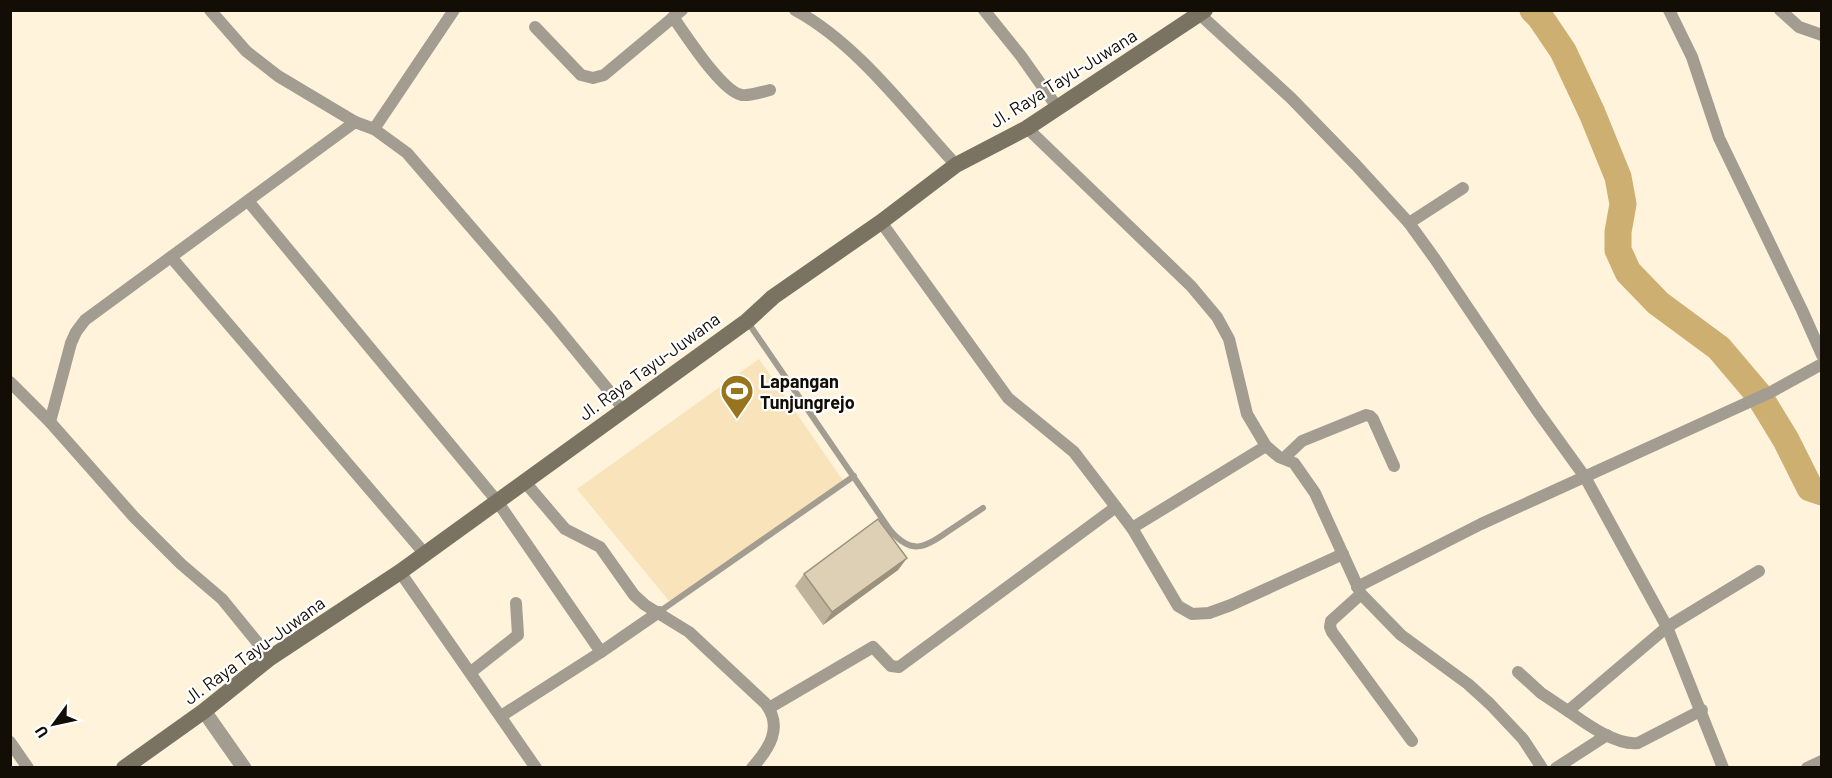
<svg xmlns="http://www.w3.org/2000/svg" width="1832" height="778" viewBox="0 0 1832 778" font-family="Barlow,sans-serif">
<rect width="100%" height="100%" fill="#fff3dc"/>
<path fill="#f8e3bb" d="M 759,359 L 844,482 L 754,546 L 669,601 L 577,489 Z"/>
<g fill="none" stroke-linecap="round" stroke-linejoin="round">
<path stroke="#cdaf71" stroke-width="27" d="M 1533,10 L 1540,17 L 1563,51 L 1592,113 L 1618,177 L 1623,204 L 1618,232 L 1618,250 L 1628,272 L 1658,303 L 1719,348 L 1758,394 L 1786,440 L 1810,488 L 1822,492"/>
<g stroke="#a39d91" stroke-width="6">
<path d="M 747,321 L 890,530 C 911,555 925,548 947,532 C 959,524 971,516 983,508"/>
<path d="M 659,612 L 854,476"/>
</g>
<g stroke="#a39d91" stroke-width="12">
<path d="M 210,10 L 246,51 L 278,76 L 355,122 L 374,129 L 407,153 L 551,320 L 623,408"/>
<path d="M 795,10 C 858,44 908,113 956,165"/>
<path d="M 984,10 L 1021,56 L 1057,107"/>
<path d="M 1195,10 L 1291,98 L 1356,165 L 1409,223 L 1435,259 L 1536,409 L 1585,477 L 1667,627 L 1723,768"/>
<path d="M 1669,10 L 1692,57 L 1719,138 L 1802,310 L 1822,355"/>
<path d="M 1780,10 L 1799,27 L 1822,35"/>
<path d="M 673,17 C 686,35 722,92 742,95 C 751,96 761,92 770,90"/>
<path d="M 535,27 L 581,75 L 593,78 L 604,75 L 682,10"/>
<path d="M 1027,128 L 1191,286 L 1217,317 L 1229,339 L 1247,414 L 1266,446 L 1279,457 L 1294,463 L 1315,493 L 1361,594 L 1401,635 L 1468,684 L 1490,704 L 1523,739 L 1542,768"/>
<path d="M 374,129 L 454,10"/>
<path d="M 248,201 L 497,501 L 601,652"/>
<path d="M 881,222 L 1008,398 L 1074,452 L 1132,528 L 1266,446"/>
<path d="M 1409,223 L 1463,188"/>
<path d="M 171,257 L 425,554"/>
<path d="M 10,382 L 50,422 L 134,517 L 181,564 L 222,599 L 270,658"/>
<path d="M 50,422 L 71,343 L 76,332 L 85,320 L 355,122"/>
<path d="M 1284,458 L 1302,441 L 1366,415 L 1370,416 L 1373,419 L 1394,466"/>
<path d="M 524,481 L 565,529 L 600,547 L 634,595 L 645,605 L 689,632 L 765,703 C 784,727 769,749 752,768"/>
<path d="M 1132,528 L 1178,606 L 1192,614 L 1209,613 L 1231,605 L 1343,554"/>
<path d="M 400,572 L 536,768"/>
<path d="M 1357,587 L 1481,524 L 1771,392 L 1822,364"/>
<path d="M 1361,594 L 1331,621 L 1330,627 L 1332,632 L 1412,741"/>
<path d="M 471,672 L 518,635 L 516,603"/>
<path d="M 1518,672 L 1541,693 L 1568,711 L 1667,627 L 1759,571"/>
<path d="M 769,708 L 873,647 L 891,666 L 899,667 L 1116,507"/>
<path d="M 1568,711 C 1585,723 1616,746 1638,743 L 1702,710"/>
<path d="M 501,716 L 601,652 L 659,612"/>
<path d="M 10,742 L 28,768"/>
<path d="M 1556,768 L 1607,735"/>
<path d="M 1807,768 L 1822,761"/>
</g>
<path stroke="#a39d91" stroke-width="15" d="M 204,711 L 244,768"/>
<path stroke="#7b7362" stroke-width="16" d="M 124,768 L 204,711 L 270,658 L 400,572 L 747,321 L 773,297 L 881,222 L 956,165 L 1027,128 L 1205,10"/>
</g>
<path fill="#bfb39b" d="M 907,558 L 898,570 L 823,625 L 795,586 L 804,574 Z"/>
<path fill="#9b927e" d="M 907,558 L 898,570 L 823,625 L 832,612 Z"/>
<path fill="#ded0b4" stroke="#9b927e" stroke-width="1.5" d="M 878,519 L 907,558 L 832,612 L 804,574 Z"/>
<defs>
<g id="stadium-pin" transform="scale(1.725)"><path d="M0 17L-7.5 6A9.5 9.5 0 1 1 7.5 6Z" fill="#98741e" stroke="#fff"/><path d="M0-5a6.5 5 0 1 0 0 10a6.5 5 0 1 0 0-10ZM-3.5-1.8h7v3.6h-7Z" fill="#fff"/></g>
</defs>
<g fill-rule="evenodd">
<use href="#stadium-pin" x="737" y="391"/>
</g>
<g text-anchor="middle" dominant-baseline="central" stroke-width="4.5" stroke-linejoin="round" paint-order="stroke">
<g font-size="18" fill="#130e05" stroke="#fff">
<text transform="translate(1063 78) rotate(-32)">Jl. Raya Tayu-Juwana</text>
<text transform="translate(649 366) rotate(-36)">Jl. Raya Tayu-Juwana</text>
<text transform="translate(254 650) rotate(-36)">Jl. Raya Tayu-Juwana</text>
</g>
<g font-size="18" font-weight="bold" fill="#130e05" stroke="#fff" text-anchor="start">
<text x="760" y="381">Lapangan<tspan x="760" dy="21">Tunjungrejo</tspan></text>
</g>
</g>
<rect width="1832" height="778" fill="none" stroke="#130e05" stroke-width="24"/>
<g transform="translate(54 724) rotate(237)" stroke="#ffffff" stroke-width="4.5" paint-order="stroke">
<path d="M0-4.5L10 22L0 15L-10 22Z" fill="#130e05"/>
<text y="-9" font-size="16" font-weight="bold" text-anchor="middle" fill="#130e05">U</text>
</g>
</svg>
